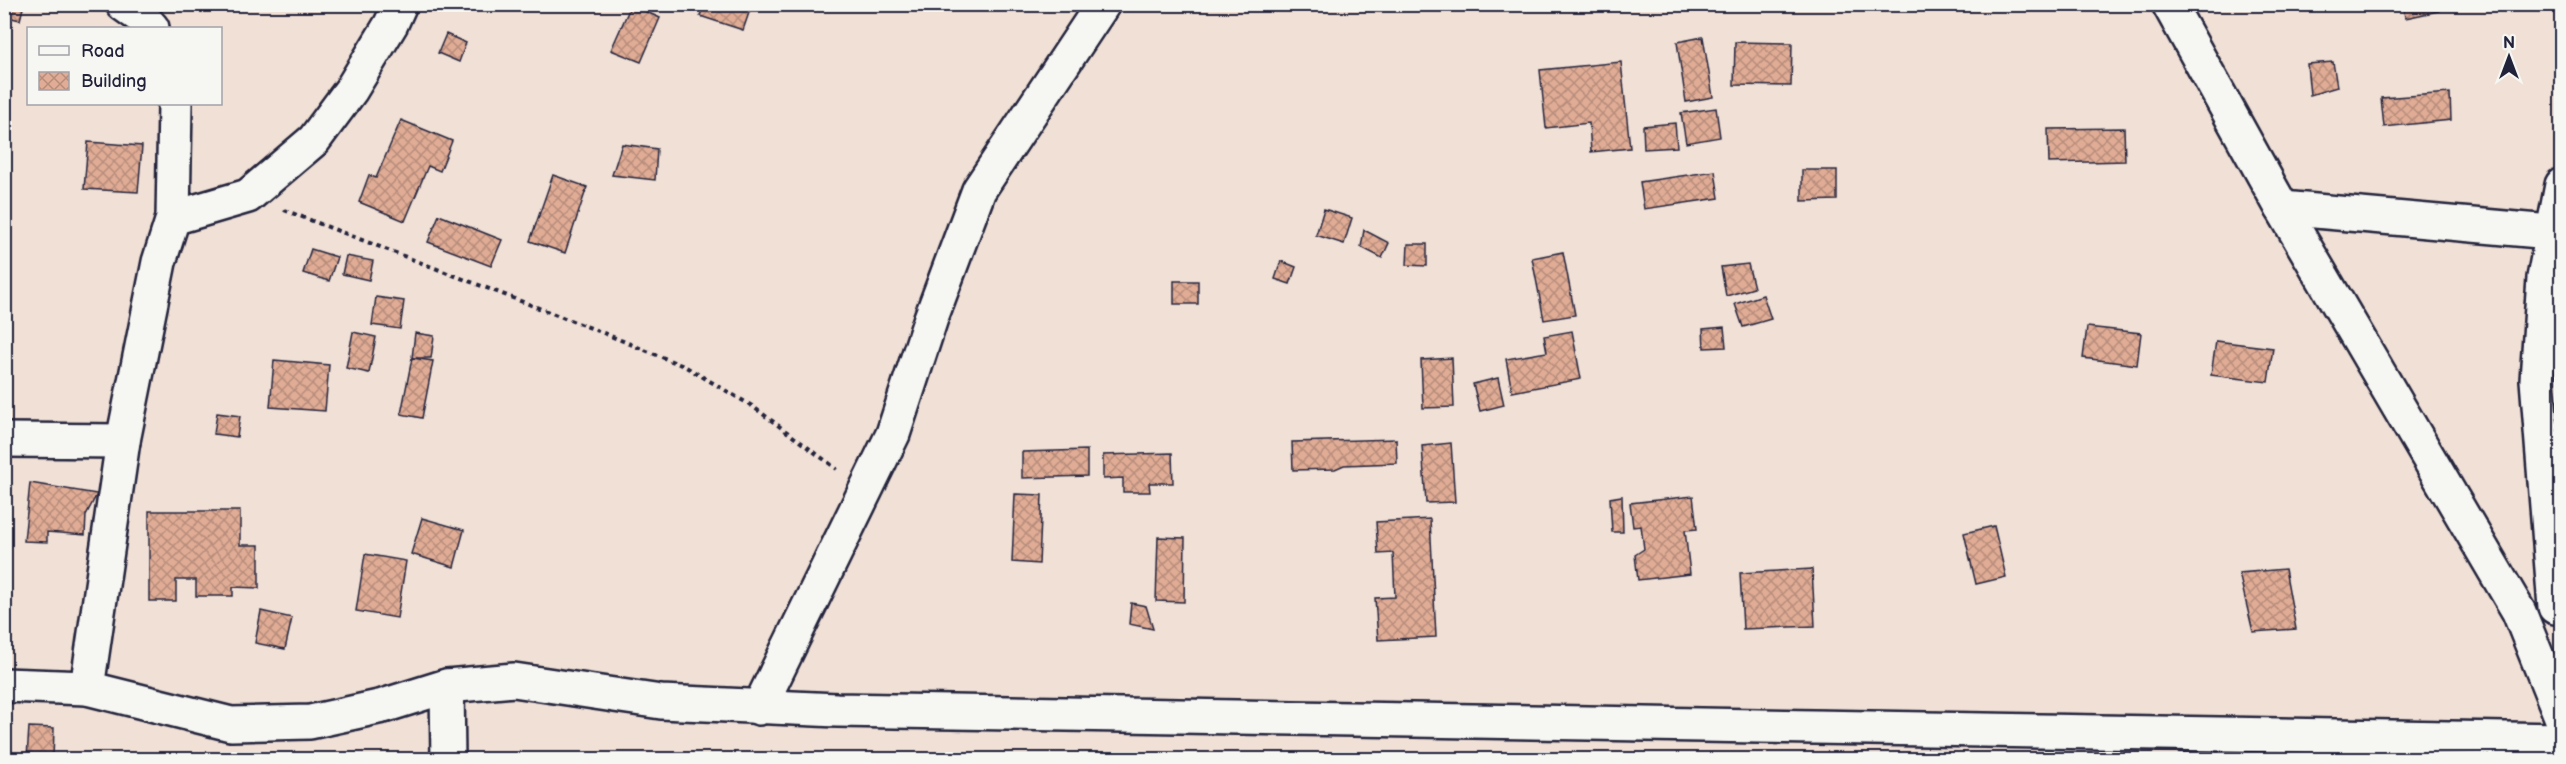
<svg xmlns="http://www.w3.org/2000/svg" width="2566" height="764" viewBox="0 0 2566 764" font-family="'Balsamiq Sans',sans-serif">
<defs>
<pattern id="building-cross-hatch" width="8" height="8" patternUnits="userSpaceOnUse" patternTransform="scale(1.5)"><rect width="8" height="8" fill="#e1ac95"/><path d="M0 0l8 8M0 8l8-8" fill="none" stroke="#b68c7b"/></pattern>
</defs>
<rect width="100%" height="100%" fill="#f0e0d6"/>
<filter id="ink" filterUnits="userSpaceOnUse"><feTurbulence type="fractalNoise" baseFrequency=".0167" numOctaves="2"/><feDisplacementMap in="SourceGraphic" scale="12" xChannelSelector="R" yChannelSelector="G"/><feConvolveMatrix kernelMatrix="1 2 1 2 8 2 1 2 1" color-interpolation-filters="sRGB"/></filter>
<g filter="url(#ink)">
<g fill="url(#building-cross-hatch)" stroke="#22223b" stroke-width="1.5">
<path d="M 4,4 L 24,4 L 20,20 L 4,16 Z"/>
<path d="M 704,4 L 752,4 L 743,30 L 700,16 Z"/>
<path d="M 2403,4 L 2439,4 L 2439,11 L 2405,18 Z"/>
<path d="M 631,5 L 660,18 L 641,62 L 611,50 Z"/>
<path d="M 446,34 L 466,43 L 459,62 L 438,53 Z"/>
<path d="M 1703,37 L 1713,97 L 1686,102 L 1677,42 Z"/>
<path d="M 1735,42 L 1792,43 L 1791,86 L 1734,85 Z"/>
<path d="M 1621,62 L 1630,148 L 1591,152 L 1589,123 L 1546,128 L 1540,70 Z"/>
<path d="M 2333,62 L 2337,87 L 2310,95 L 2307,64 Z"/>
<path d="M 2450,93 L 2451,120 L 2384,127 L 2381,98 Z"/>
<path d="M 1716,108 L 1720,137 L 1686,143 L 1681,113 Z"/>
<path d="M 401,120 L 452,141 L 440,171 L 428,166 L 405,221 L 359,202 L 369,175 L 376,178 Z"/>
<path d="M 1675,123 L 1677,147 L 1644,149 L 1643,126 Z"/>
<path d="M 2124,128 L 2125,161 L 2049,163 L 2048,129 Z"/>
<path d="M 88,142 L 142,146 L 138,192 L 84,189 Z"/>
<path d="M 622,144 L 657,149 L 655,180 L 612,175 Z"/>
<path d="M 1802,170 L 1837,170 L 1837,200 L 1802,201 Z"/>
<path d="M 1715,171 L 1719,198 L 1644,209 L 1640,182 Z"/>
<path d="M 553,175 L 587,187 L 565,253 L 530,241 Z"/>
<path d="M 1324,209 L 1352,218 L 1344,244 L 1316,235 Z"/>
<path d="M 439,215 L 502,240 L 491,266 L 428,242 Z"/>
<path d="M 1364,230 L 1389,243 L 1382,258 L 1361,247 Z"/>
<path d="M 1408,244 L 1427,244 L 1427,266 L 1407,265 Z"/>
<path d="M 311,249 L 337,257 L 329,281 L 303,273 Z"/>
<path d="M 1563,252 L 1575,315 L 1544,320 L 1532,258 Z"/>
<path d="M 346,256 L 373,261 L 369,280 L 342,274 Z"/>
<path d="M 1281,261 L 1296,267 L 1290,284 L 1275,279 Z"/>
<path d="M 1748,264 L 1754,288 L 1726,296 L 1721,267 Z"/>
<rect x="1174" y="281" width="24" height="23"/>
<path d="M 1763,295 L 1771,319 L 1743,327 L 1735,304 Z"/>
<path d="M 376,297 L 404,301 L 400,329 L 372,325 Z"/>
<path d="M 1724,327 L 1726,347 L 1704,348 L 1703,329 Z"/>
<path d="M 2087,327 L 2141,333 L 2137,365 L 2083,358 Z"/>
<path d="M 1572,331 L 1581,379 L 1512,392 L 1506,359 L 1547,352 L 1544,336 Z"/>
<path d="M 353,332 L 376,337 L 369,373 L 346,368 Z"/>
<path d="M 415,333 L 434,336 L 431,358 L 412,358 Z"/>
<path d="M 2216,341 L 2273,348 L 2268,382 L 2211,375 Z"/>
<path d="M 412,358 L 433,361 L 422,418 L 401,414 Z"/>
<path d="M 1452,358 L 1454,407 L 1423,408 L 1421,360 Z"/>
<path d="M 274,360 L 329,365 L 325,411 L 270,407 Z"/>
<path d="M 1498,378 L 1504,405 L 1480,411 L 1473,384 Z"/>
<path d="M 217,413 L 240,416 L 237,437 L 214,434 Z"/>
<path d="M 1396,439 L 1397,463 L 1344,465 L 1335,469 L 1293,470 L 1292,442 Z"/>
<path d="M 1451,443 L 1455,502 L 1426,503 L 1422,446 Z"/>
<path d="M 1087,450 L 1087,476 L 1022,478 L 1022,452 Z"/>
<path d="M 1172,453 L 1173,483 L 1149,483 L 1150,492 L 1123,492 L 1123,478 L 1103,479 L 1103,455 Z"/>
<path d="M 30,483 L 97,494 L 86,515 L 85,535 L 47,532 L 47,542 L 24,541 Z"/>
<path d="M 1015,494 L 1042,495 L 1039,564 L 1012,562 Z"/>
<path d="M 1622,496 L 1623,532 L 1612,532 L 1610,498 Z"/>
<path d="M 1693,496 L 1697,529 L 1685,530 L 1690,574 L 1638,580 L 1635,555 L 1644,549 L 1641,526 L 1633,527 L 1630,503 Z"/>
<path d="M 149,511 L 240,511 L 240,545 L 259,545 L 259,588 L 233,587 L 233,596 L 196,596 L 196,580 L 176,580 L 176,601 L 149,601 Z"/>
<path d="M 422,518 L 464,530 L 454,567 L 411,554 Z"/>
<path d="M 1430,519 L 1436,637 L 1378,640 L 1375,598 L 1395,597 L 1393,553 L 1378,554 L 1376,522 Z"/>
<path d="M 1994,526 L 2006,577 L 1976,584 L 1964,533 Z"/>
<path d="M 1158,537 L 1185,538 L 1184,602 L 1156,601 Z"/>
<path d="M 365,554 L 406,561 L 397,618 L 356,611 Z"/>
<path d="M 1812,569 L 1815,626 L 1743,629 L 1740,573 Z"/>
<path d="M 2285,569 L 2296,629 L 2253,632 L 2239,573 Z"/>
<path d="M 1131,603 L 1146,606 L 1153,629 L 1129,624 Z"/>
<path d="M 261,611 L 292,618 L 285,649 L 255,643 Z"/>
<path d="M 29,727 L 54,728 L 53,760 L 16,760 L 16,758 L 27,758 Z"/>
<rect x="220" y="754" width="38" height="6"/>
</g>
<g fill="none" stroke-linecap="round" stroke-linejoin="round">
<g stroke="#22223b" stroke-width="38">
<g id="minor">
<path d="M 123,4 L 144,19 L 152,28"/>
<path d="M 2169,4 L 2282,208 L 2519,612 L 2562,719"/>
<path d="M 2282,208 L 2562,233"/>
<path d="M 173,218 L 175,104"/>
<path d="M 4,440 L 123,441"/>
<path d="M 2555,607 L 2537,380 L 2544,278 L 2562,185"/>
<path d="M 4,685 L 87,688 L 231,724 L 310,722 L 383,706 L 447,686 L 514,680 L 661,702 L 837,710 L 2562,740"/>
<path d="M 447,686 L 448,760"/>
<path d="M 87,688 L 123,441 L 159,262 L 173,218 L 248,196 L 314,140 L 351,90 L 391,24 L 400,4"/>
<path d="M 759,708 L 893,434 L 931,318 L 979,190 L 1103,4"/>
</g>
</g>
<path stroke="#22223b" stroke-width="4" stroke-dasharray="4.5 4.5" stroke-linecap="butt" d="M 284,210 L 601,332 L 686,367 L 752,406 L 837,469"/>
<use href="#minor" stroke="#f6f6f2" stroke-width="33"/>
</g>
</g>
<rect width="2566" height="764" fill="none" stroke="#f6f6f2" stroke-width="24"/>
<rect x="12" y="12" width="2542" height="740" fill="none" stroke="#22223b" stroke-width="2" filter="url(#ink)"/>
<rect x="27" y="27" width="195" height="78" fill="#f6f6f2" stroke="#a1a1a9" stroke-width="1.5"/>
<rect x="39" y="46" width="30" height="9" fill="#f6f6f2" stroke="#a1a1a9" stroke-width="1.5"/>
<text x="81" y="57" font-size="18" fill="#22223b">Road</text>
<rect x="39" y="72" width="30" height="18" fill="url(#building-cross-hatch)" stroke="#a1a1a9" stroke-width="1.5"/>
<text x="81" y="87" font-size="18" fill="#22223b">Building</text>
<g transform="translate(2509 57)" stroke="#f6f6f2" stroke-width="4.5" paint-order="stroke">
<path d="M0-4.5L10 22L0 15L-10 22Z" fill="#22223b"/>
<text y="-9" font-size="16" font-weight="bold" text-anchor="middle" fill="#22223b">N</text>
</g>
</svg>
